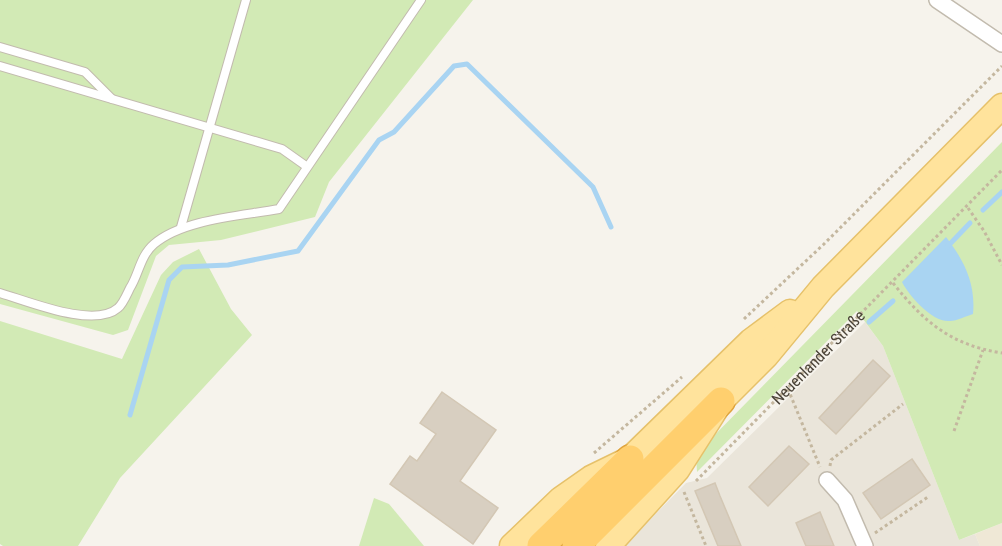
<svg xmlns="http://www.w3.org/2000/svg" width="1002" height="546" viewBox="0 0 1002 546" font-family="'Roboto Condensed',sans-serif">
<rect width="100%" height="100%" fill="#f6f3ec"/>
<path fill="#eae5da" d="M 865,322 L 883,346 L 959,540 L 975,534 L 980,546 L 624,546 L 686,483 L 707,478 Z"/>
<path fill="#efe8d6" d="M 1002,523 L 1002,546 L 980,546 L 975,534 Z"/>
<g fill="#d2eab5">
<path d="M 0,0 L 473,0 L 329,182 L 315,217 L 221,240 L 169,245 L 156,256 L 128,330 L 113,335 L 0,304 Z"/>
<path d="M 1002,142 L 1002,523 L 959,540 L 883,346 L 857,311 L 697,472 L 696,454 Z"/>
<path d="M 199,249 L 231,309 L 252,335 L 120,478 L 78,546 L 3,546 L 0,544 L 0,321 L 122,359 L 161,275 L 173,262 Z"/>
<path d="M 374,498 L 389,504 L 424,546 L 359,546 Z"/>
</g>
<path fill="#a9d4f2" d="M 946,237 C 964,260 976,284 973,314 C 966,316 957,321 950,321 C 933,323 909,296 902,282 Z"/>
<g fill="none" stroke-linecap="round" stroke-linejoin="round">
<g stroke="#a9d4f2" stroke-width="5">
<path d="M 983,210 L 1002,192"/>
<path d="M 947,247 L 970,223"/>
<path d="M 869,322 L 893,301"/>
<path d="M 130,415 L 169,280 L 182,267 L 228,265 L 298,251 L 379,140 L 394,132 L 454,66 L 467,64 L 593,187 L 611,227"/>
</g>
</g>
<g fill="#d8cfc1" stroke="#d3c7b4" stroke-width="1.5">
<path d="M 873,360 L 890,376 L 836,434 L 819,418 Z"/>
<path d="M 442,392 L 496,430 L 460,481 L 498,508 L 473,544 L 390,484 L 410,456 L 417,461 L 436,434 L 420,423 Z"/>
<path d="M 789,446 L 809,464 L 768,506 L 749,487 Z"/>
<path d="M 912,459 L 930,485 L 881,519 L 863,493 Z"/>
<path d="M 715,483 L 720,496 L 741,546 L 718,546 L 695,491 Z"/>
<path d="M 820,512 L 834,546 L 806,546 L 796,523 Z"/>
</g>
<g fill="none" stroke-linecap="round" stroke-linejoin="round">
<g stroke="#c2bbae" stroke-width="10">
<g id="lane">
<path d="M 0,47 L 85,72 L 112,99"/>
<path d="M 0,66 L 282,149 L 306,166"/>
<path d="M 181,227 L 246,0"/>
<path d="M 0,293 C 28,301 94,329 118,308 C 123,304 127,294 130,288 C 139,274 140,256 154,244 C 183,219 241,216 279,209 L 421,0"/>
</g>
</g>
<g stroke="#c2bbae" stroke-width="18">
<g id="street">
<path d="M 937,0 L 1002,44"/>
<path d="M 827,480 L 845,500 L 865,546"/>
</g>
</g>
<g stroke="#e6c16a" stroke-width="27">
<g id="primary">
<path d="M 512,546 L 561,499 L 591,478 L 630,459 L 751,341 L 790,312"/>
<path d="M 608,546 L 677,470 L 721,401 L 766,356 L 823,287 L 1002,106"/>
</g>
</g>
<g stroke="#e0a43c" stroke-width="30">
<g id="highway">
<path d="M 541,546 L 630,459"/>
<path d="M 576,546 L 721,401"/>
</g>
</g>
<g stroke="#c4b79f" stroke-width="3" stroke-dasharray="3 3" stroke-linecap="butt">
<path d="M 968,208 L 984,231 L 1002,265"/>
<path d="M 893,283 C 924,322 951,345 1002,353"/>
<path d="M 744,319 L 824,244 L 1002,66"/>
<path d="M 788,389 L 820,467"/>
<path d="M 954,431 L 983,350"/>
<path d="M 594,453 L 682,377"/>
<path d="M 830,466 L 831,460 L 903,404"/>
<path id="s1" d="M 696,481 L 1002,170"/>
<path d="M 684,492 L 706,546"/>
<path d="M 875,533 L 928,497"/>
</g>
<use href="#lane" stroke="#fff" stroke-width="8"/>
<use href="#street" stroke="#fff" stroke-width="15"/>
<use href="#primary" stroke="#ffe39c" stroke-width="24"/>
<use href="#highway" stroke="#ffcf6e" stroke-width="27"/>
</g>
<g text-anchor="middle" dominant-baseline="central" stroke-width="4.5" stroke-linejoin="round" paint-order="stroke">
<g font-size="16" fill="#4b4439" stroke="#fff">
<text stroke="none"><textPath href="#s1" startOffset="174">Neuenlander Straße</textPath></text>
</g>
</g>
</svg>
